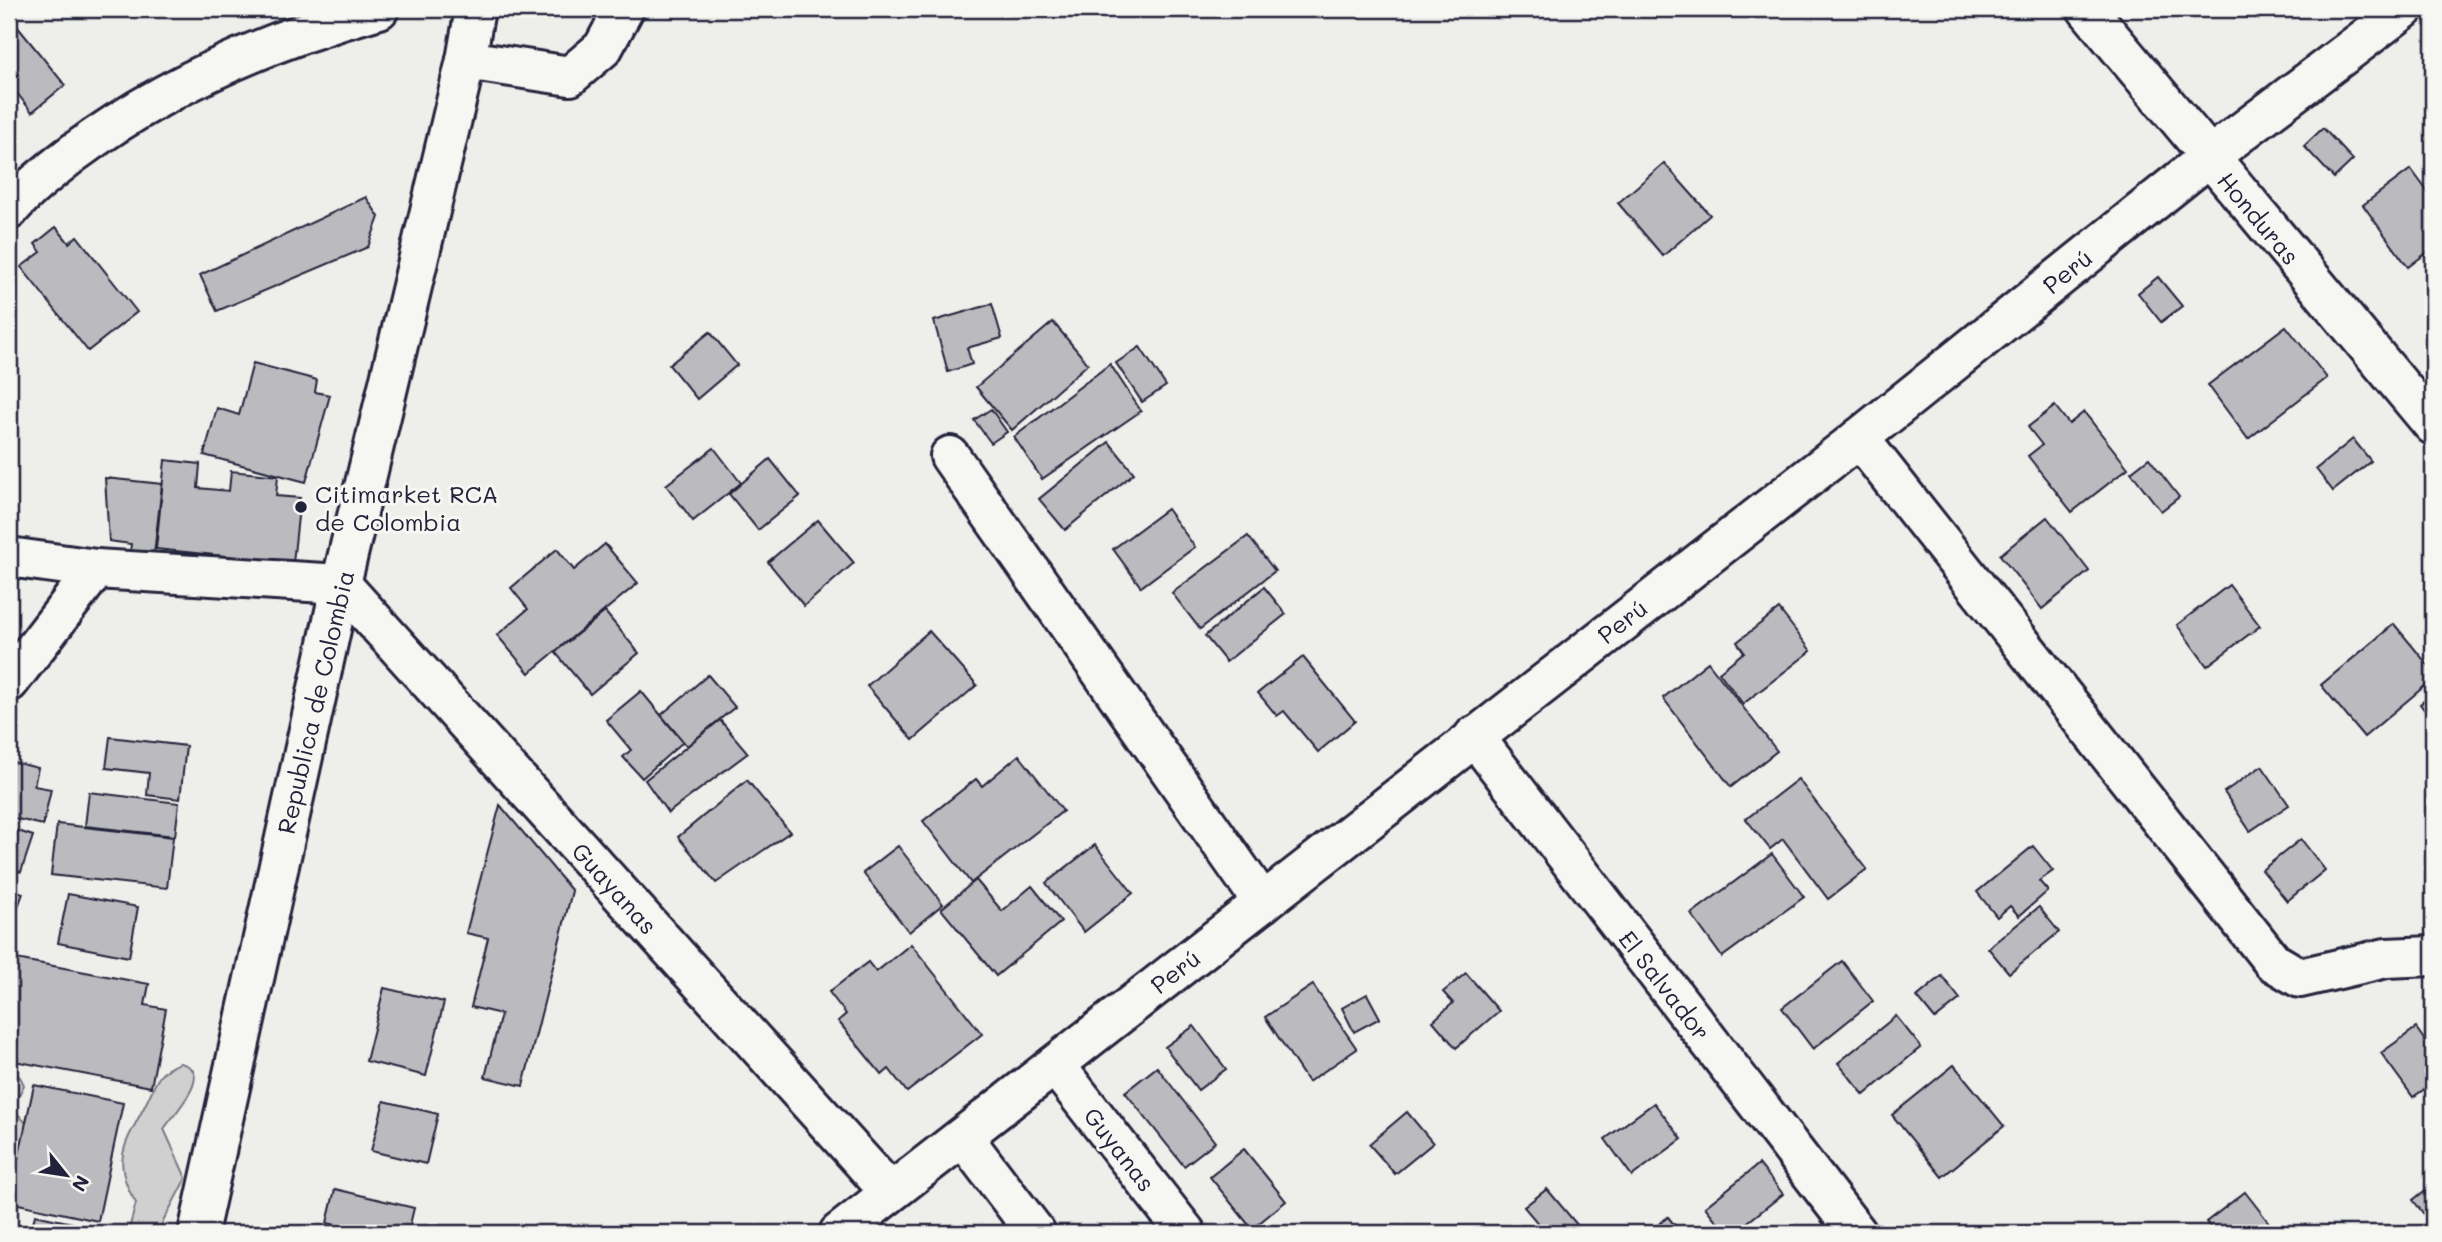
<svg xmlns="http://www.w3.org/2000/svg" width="2442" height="1242" viewBox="0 0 2442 1242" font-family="Mali,sans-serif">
<rect width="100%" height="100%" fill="#eeeeeb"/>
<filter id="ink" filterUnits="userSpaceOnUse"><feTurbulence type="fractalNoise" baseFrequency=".0143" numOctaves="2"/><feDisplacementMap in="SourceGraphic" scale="14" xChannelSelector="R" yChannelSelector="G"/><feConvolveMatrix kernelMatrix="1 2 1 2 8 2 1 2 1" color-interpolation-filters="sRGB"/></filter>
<g filter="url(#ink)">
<g fill="#d0d0d1" stroke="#797986" stroke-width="2">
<path d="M 180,1063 C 217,1071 174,1113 164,1129 L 186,1178 L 157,1233 L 128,1233 L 136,1203 C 107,1156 130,1139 149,1097 C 157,1080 159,1071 180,1063 Z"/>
<path d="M 9,1070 L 20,1077 L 24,1085 L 15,1103 L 15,1111 L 27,1124 L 22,1148 L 9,1157 Z"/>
</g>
<g fill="#bbbbbf" stroke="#22223b" stroke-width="2">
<path d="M 12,20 L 65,85 L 32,112 L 9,83 L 9,22 Z"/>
<path d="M 2323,128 L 2353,160 L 2334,178 L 2304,146 Z"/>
<path d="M 1664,163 L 1710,215 L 1663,256 L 1618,203 Z"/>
<path d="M 2411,169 L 2433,199 L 2433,248 L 2408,267 L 2363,205 Z"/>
<path d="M 366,197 L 379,217 L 368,247 L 217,311 L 200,275 Z"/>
<path d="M 56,227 L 69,243 L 77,236 L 137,312 L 88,351 L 21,267 L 41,252 L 35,244 Z"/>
<path d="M 2158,277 L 2182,306 L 2161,322 L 2138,293 Z"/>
<path d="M 992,304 L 1002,338 L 967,348 L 972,364 L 948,372 L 934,321 Z"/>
<path d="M 1053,322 L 1088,364 L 1012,430 L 976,387 Z"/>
<path d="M 2286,326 L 2327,378 L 2248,439 L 2208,385 Z"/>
<path d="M 710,332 L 737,365 L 697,399 L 669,365 Z"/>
<path d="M 1140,347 L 1166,386 L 1142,402 L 1116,363 Z"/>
<path d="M 253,363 L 317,380 L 315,392 L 330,395 L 306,482 L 204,455 L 217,408 L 239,415 Z"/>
<path d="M 1110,364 L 1141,411 L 1042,479 L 1014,437 Z"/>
<path d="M 2055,406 L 2069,424 L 2084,412 L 2128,468 L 2072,512 L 2028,456 L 2042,445 L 2028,427 Z"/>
<path d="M 991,409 L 1007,432 L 991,443 L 974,420 Z"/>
<path d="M 2353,439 L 2371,461 L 2333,491 L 2316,469 Z"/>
<path d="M 1109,442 L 1134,473 L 1065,530 L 1039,499 Z"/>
<path d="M 714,448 L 741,483 L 693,521 L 666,485 Z"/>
<path d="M 2149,458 L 2179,497 L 2161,511 L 2131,472 Z"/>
<path d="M 770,459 L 800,496 L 758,530 L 729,494 Z"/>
<path d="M 165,460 L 200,464 L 198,488 L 229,491 L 231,471 L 278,476 L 276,496 L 300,498 L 293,563 L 156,549 Z"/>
<path d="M 105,478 L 162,484 L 153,563 L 129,561 L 131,544 L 109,541 Z"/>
<path d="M 1167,509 L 1195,547 L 1141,587 L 1113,549 Z"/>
<path d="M 2047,517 L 2089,571 L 2042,609 L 2000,555 Z"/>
<path d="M 818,520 L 854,563 L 804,606 L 768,562 Z"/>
<path d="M 1248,536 L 1275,571 L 1200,629 L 1172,593 Z"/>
<path d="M 605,544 L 638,583 L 529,673 L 497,635 L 528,609 L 511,588 L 557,549 L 574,570 Z"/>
<path d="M 2229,585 L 2260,626 L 2207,666 L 2177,625 Z"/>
<path d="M 1264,587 L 1286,614 L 1226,662 L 1205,636 Z"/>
<path d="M 1779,609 L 1811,651 L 1743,704 L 1719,672 L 1744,652 L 1737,642 Z"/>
<path d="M 605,612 L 639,653 L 590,694 L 555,652 Z"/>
<path d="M 2394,624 L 2433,671 L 2433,679 L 2364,737 L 2321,685 Z"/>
<path d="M 929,631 L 977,685 L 913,740 L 867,686 Z"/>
<path d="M 1303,657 L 1355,721 L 1318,752 L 1284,711 L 1277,716 L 1258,693 Z"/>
<path d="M 1708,662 L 1777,751 L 1731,787 L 1663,698 Z"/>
<path d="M 708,675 L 735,707 L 687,746 L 661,715 Z"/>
<path d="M 641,691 L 683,742 L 642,778 L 623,757 L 631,750 L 606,720 Z"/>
<path d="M 2433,694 L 2433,722 L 2420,704 Z"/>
<path d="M 720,720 L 748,753 L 668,813 L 645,780 Z"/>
<path d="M 110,737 L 186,746 L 180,799 L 147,795 L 149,773 L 106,768 Z"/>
<path d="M 1019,755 L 1063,811 L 971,883 L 923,821 L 976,779 L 982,786 Z"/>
<path d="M 9,761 L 38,768 L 34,786 L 51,789 L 43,825 L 9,817 Z"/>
<path d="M 2262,766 L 2289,805 L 2250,831 L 2224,792 Z"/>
<path d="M 1798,779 L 1867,869 L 1828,899 L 1783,839 L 1770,849 L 1746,819 Z"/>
<path d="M 747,780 L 790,832 L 716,883 L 678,837 Z"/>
<path d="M 89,792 L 179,803 L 175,836 L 85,826 Z"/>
<path d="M 500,805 L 572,891 L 523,1086 L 485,1077 L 501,1014 L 471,1007 L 488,938 L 466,933 Z"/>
<path d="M 57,824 L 173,837 L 167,888 L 51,875 Z"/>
<path d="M 9,828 L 33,836 L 21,872 L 9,868 Z"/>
<path d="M 2301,839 L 2325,870 L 2287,901 L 2262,870 Z"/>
<path d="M 1095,845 L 1133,893 L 1084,932 L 1046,883 Z"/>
<path d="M 898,846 L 943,904 L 909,932 L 863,873 Z"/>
<path d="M 2033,846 L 2053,871 L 2039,881 L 2048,891 L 2019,916 L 2010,906 L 1997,917 L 1977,892 Z"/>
<path d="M 1772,854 L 1804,897 L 1722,957 L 1691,914 Z"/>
<path d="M 976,880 L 1002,911 L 1032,886 L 1061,922 L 996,976 L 941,909 Z"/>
<path d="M 9,888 L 23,893 L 9,932 Z"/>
<path d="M 68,894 L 138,907 L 129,957 L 58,943 Z"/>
<path d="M 2039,907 L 2059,932 L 2009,973 L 1988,948 Z"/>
<path d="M 911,944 L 982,1034 L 907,1092 L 889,1069 L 882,1075 L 838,1021 L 846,1014 L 829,992 L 868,962 L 876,972 Z"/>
<path d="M 11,958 L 149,984 L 145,1005 L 166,1009 L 151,1087 L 9,1060 Z"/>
<path d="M 1842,961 L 1873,1001 L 1813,1049 L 1782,1008 Z"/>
<path d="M 1466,973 L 1499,1011 L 1456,1048 L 1433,1021 L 1453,1003 L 1443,992 Z"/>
<path d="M 1942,976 L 1960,999 L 1935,1019 L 1917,997 Z"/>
<path d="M 1313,985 L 1357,1049 L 1308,1082 L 1265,1017 Z"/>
<path d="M 384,988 L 444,1002 L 426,1076 L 366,1061 Z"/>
<path d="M 1367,994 L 1380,1018 L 1354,1032 L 1342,1008 Z"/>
<path d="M 1896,1016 L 1921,1047 L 1864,1095 L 1838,1063 Z"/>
<path d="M 1194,1026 L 1226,1069 L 1198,1090 L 1165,1047 Z"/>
<path d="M 2416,1028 L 2433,1052 L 2433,1083 L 2413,1097 L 2381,1053 Z"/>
<path d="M 1954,1065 L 2004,1126 L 1942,1177 L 1892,1115 Z"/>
<path d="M 1157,1067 L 1215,1142 L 1184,1166 L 1125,1092 Z"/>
<path d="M 34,1085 L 123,1103 L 98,1221 L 9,1202 Z"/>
<path d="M 384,1101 L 438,1114 L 426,1164 L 371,1151 Z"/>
<path d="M 1654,1103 L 1682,1139 L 1632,1176 L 1605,1139 Z"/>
<path d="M 1407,1112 L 1433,1143 L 1395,1174 L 1369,1144 Z"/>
<path d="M 1244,1149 L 1286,1201 L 1252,1229 L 1210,1177 Z"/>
<path d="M 1759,1164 L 1783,1194 L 1734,1233 L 1726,1233 L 1705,1207 Z"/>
<path d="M 2433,1184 L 2433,1226 L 2413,1200 Z"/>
<path d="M 335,1189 L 414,1208 L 408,1233 L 370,1233 L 327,1223 Z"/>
<path d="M 1547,1189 L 1584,1233 L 1546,1233 L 1524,1207 Z"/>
<path d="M 2245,1192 L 2277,1233 L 2215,1233 L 2206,1222 Z"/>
<path d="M 35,1215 L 114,1232 L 114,1233 L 31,1233 Z"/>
<path d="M 1668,1217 L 1681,1233 L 1647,1233 Z"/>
</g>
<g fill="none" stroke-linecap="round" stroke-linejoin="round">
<g stroke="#22223b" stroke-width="44">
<g id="minor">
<path d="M 2087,9 L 2433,425"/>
<path d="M 466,60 L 570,76 L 603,48 L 624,9"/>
<path d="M 9,210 C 28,188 49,172 72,154 C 164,85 269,40 379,9"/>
<path d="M 1859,438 L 2273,962 L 2300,978 L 2386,958 L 2433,956"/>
<path d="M 950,456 L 1263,903"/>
<path d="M 9,557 L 96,569 L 341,584 L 890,1192"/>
<path d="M 9,682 L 96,569"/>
<path d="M 1474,736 L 1857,1233"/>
<path d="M 1055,1065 L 1186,1233"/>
<path d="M 963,1137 L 1036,1233"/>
<path d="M 198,1233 L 341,584 L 466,60 L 475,9"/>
<path d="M 839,1233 L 1859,438 L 2209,157 L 2404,9"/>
</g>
</g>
<use href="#minor" stroke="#f6f6f2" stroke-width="38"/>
</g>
</g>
<circle fill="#22223b" stroke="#f6f6f2" stroke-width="2.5" cx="301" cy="507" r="7"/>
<g text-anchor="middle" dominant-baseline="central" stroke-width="6" stroke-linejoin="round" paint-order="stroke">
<g font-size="24" fill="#22223b" stroke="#f6f6f2">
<text transform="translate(2259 218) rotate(50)">Honduras</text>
<text transform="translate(2067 271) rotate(-39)">Perú</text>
<text transform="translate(1622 621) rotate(-38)">Perú</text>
<text transform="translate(315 702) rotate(-77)">Republica de Colombia</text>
<text transform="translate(615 888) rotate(48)">Guayanas</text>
<text transform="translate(1175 971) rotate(-38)">Perú</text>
<text transform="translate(1665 985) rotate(52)">El Salvador</text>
<text transform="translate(1120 1149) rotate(52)">Guyanas</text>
</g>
<g font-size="24" fill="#22223b" stroke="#f6f6f2" text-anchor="start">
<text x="315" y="493">Citimarket RCA<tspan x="315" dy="28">de Colombia</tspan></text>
</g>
</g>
<rect width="2442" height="1242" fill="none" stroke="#f6f6f2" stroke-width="35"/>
<rect x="18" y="18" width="2407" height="1207" fill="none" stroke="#22223b" stroke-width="2.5" filter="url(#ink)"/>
<g transform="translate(66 1175) rotate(120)" stroke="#f6f6f2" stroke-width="5" paint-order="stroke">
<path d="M0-5L12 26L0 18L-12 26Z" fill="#22223b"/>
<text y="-10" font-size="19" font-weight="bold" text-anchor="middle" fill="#22223b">N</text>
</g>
</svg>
